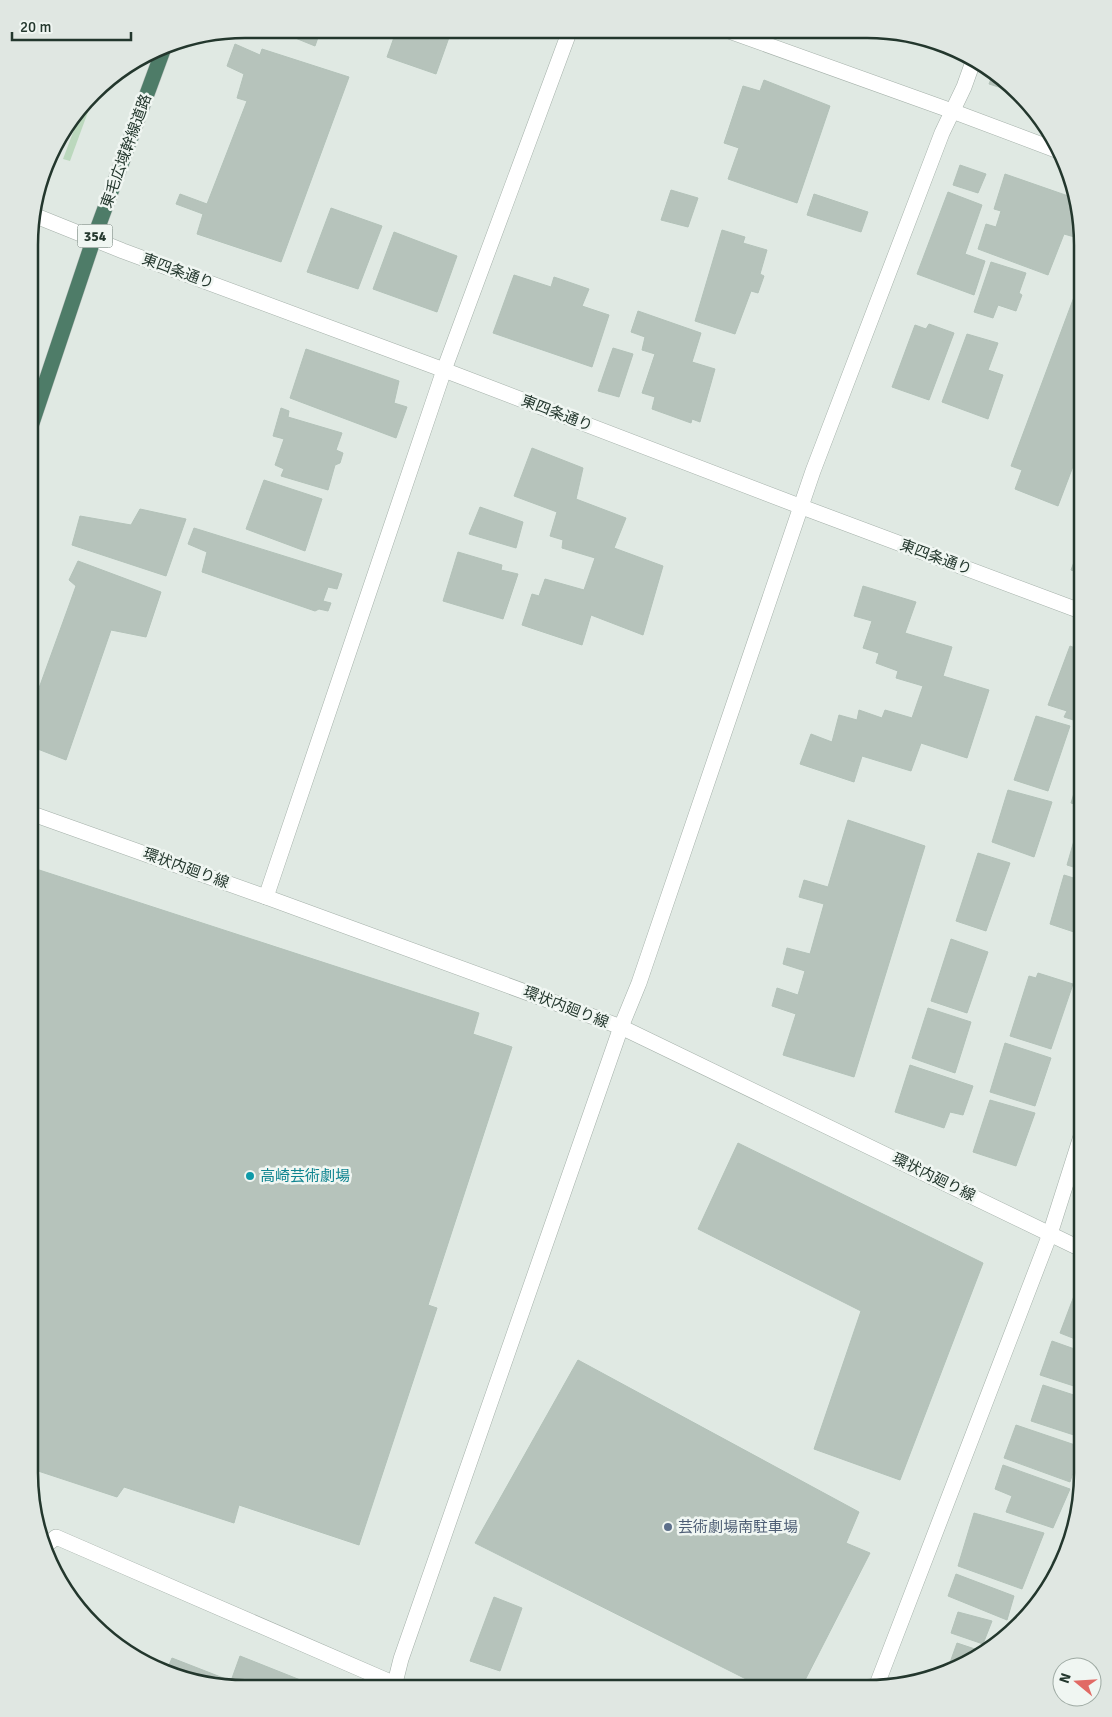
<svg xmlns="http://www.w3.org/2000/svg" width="1112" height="1717" viewBox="0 0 1112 1717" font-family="Signika,'Noto Sans JP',sans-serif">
<rect width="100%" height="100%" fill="#e0e9e3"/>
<path fill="#bbd8bd" d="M 96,90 L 70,161 L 63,159 L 81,111 Z"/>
<g fill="#b6c3bb" stroke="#b3c2b9">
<path d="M 273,29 L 321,29 L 315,46 Z"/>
<path d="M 397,29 L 452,29 L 436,74 L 387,57 Z"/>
<path d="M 235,44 L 260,55 L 262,49 L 349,77 L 281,262 L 197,234 L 203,214 L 176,204 L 180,194 L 207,204 L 247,101 L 237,98 L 244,74 L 227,66 Z"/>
<path d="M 994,71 L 998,73 L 1018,93 L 989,84 Z"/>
<path d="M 764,80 L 830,106 L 797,203 L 728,179 L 739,148 L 724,143 L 743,86 L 760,91 Z"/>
<path d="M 960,165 L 986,174 L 978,193 L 953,185 Z"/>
<path d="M 1005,174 L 1074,198 L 1081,231 L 1078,238 L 1064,234 L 1048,275 L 978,249 L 986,224 L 996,227 L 1001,211 L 994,209 Z"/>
<path d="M 671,190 L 698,198 L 688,227 L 661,220 Z"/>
<path d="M 948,192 L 982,205 L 965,254 L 985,261 L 974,295 L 917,274 Z"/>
<path d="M 814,194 L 868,212 L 861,232 L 807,215 Z"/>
<path d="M 331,208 L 382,226 L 358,289 L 307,272 Z"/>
<path d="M 722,230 L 745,237 L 743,243 L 767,250 L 760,274 L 764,276 L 758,293 L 751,291 L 735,334 L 695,321 Z"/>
<path d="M 394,232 L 457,256 L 437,312 L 373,289 Z"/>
<path d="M 991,262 L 1026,273 L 1019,293 L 1022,295 L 1016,311 L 998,305 L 993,318 L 974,312 Z"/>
<path d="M 514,275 L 551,287 L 554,277 L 589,289 L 582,306 L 609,315 L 592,367 L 493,333 Z"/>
<path d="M 1074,297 L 1083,300 L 1083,440 L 1058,506 L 1015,489 L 1022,470 L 1011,466 Z"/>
<path d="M 638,311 L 701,333 L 692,362 L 715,369 L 700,422 L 692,419 L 691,423 L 652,409 L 655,397 L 642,393 L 655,354 L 642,350 L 645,337 L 631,332 Z"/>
<path d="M 929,324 L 954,333 L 929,400 L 892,387 L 915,325 L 926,329 Z"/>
<path d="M 967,334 L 998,343 L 988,370 L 1003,375 L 988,419 L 942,402 Z"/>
<path d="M 613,348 L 633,354 L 619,397 L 598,391 Z"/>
<path d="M 306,349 L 399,381 L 394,403 L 407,407 L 396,438 L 290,398 Z"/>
<path d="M 281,408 L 289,411 L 288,417 L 342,433 L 336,450 L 343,453 L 340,463 L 335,465 L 328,490 L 281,476 L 284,469 L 275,465 L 284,439 L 273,436 Z"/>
<path d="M 532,448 L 583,468 L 576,499 L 626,518 L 614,548 L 663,566 L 643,635 L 591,615 L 582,645 L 522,625 L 532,594 L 539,596 L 545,579 L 584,590 L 595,558 L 562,548 L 563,540 L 550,536 L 557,512 L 514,496 Z"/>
<path d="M 264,480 L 322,499 L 305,551 L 246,529 Z"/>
<path d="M 480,507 L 523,522 L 516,548 L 469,534 Z"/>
<path d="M 140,509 L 186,519 L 166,576 L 72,545 L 80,516 L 131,525 Z"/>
<path d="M 194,528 L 342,574 L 337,589 L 328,587 L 323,601 L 331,603 L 328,611 L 319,609 L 315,611 L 202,572 L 207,552 L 188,544 Z"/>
<path d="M 1083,538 L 1083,574 L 1071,570 Z"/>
<path d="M 458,552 L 502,565 L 501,570 L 518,574 L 503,619 L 443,601 Z"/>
<path d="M 78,561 L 161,592 L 146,637 L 111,630 L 66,760 L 30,746 L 30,713 L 76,586 L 69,580 Z"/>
<path d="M 863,586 L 916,602 L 905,633 L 952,647 L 943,676 L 989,690 L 967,758 L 921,743 L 911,771 L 862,756 L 854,782 L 800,764 L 811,734 L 832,742 L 839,715 L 857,720 L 859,710 L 882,718 L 885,710 L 912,718 L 923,686 L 896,678 L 898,671 L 876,663 L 879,653 L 863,648 L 872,621 L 854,616 Z"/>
<path d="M 1070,646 L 1083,651 L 1083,723 L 1064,717 L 1067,711 L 1048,705 Z"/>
<path d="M 1036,716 L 1070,726 L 1048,791 L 1014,780 Z"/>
<path d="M 1083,764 L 1083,807 L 1071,803 Z"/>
<path d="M 1008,790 L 1052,802 L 1034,857 L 992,842 Z"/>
<path d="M 1081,816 L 1083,816 L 1083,870 L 1067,865 Z"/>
<path d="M 848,820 L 925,846 L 854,1077 L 783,1055 L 796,1014 L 772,1006 L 777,988 L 798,995 L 805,971 L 783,964 L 787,948 L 810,954 L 824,904 L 799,897 L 804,880 L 828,887 Z"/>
<path d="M 978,853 L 1010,863 L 986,931 L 956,921 Z"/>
<path d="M 30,867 L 479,1013 L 473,1034 L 512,1047 L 428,1305 L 437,1308 L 359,1545 L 239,1505 L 234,1523 L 124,1487 L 117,1497 L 29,1468 Z"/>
<path d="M 1064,875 L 1083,881 L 1083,935 L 1050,924 Z"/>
<path d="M 951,939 L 988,952 L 967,1013 L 931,1001 Z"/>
<path d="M 1038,973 L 1073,984 L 1051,1049 L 1010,1036 L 1029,976 L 1036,978 Z"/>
<path d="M 928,1008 L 971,1022 L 955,1073 L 912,1058 Z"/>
<path d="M 1005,1043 L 1051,1058 L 1035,1106 L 990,1092 Z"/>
<path d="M 910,1065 L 973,1086 L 963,1115 L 950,1112 L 944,1128 L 895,1112 Z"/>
<path d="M 990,1100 L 1035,1113 L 1016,1166 L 973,1152 Z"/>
<path d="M 738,1143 L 983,1263 L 900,1480 L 814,1449 L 861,1311 L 698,1229 Z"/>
<path d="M 1077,1288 L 1083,1290 L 1083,1342 L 1060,1333 Z"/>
<path d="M 1052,1341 L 1083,1352 L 1083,1389 L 1040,1375 Z"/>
<path d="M 578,1360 L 859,1512 L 846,1543 L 870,1553 L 801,1688 L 764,1688 L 475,1543 Z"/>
<path d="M 1043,1385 L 1083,1398 L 1083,1438 L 1031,1421 Z"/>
<path d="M 1016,1425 L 1081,1447 L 1070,1482 L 1004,1458 Z"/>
<path d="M 1003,1465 L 1070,1489 L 1053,1528 L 1006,1512 L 1012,1496 L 995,1489 Z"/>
<path d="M 1078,1512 L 1072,1542 L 1058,1567 L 1052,1563 Z"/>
<path d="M 974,1513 L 1044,1533 L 1022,1589 L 958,1566 Z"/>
<path d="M 956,1574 L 1014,1596 L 1007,1620 L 948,1596 Z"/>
<path d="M 494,1597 L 522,1608 L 500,1671 L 470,1661 Z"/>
<path d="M 958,1612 L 992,1621 L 983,1644 L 951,1633 Z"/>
<path d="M 957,1643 L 984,1652 L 949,1672 L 947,1671 Z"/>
<path d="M 240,1656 L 318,1687 L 217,1686 L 162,1672 L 154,1667 L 166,1672 L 172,1658 L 231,1681 Z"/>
</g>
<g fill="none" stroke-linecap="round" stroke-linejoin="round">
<g stroke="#a4b0a9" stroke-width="16">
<g id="minor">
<path d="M 726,30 L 952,111 L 1061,152"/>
<path d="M 266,897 L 444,370 L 570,30"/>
<path d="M 44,1547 L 56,1537 L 402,1687"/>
<path d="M 394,1687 L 401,1659 L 621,1027 L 639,983 L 813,471 L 942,133 L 964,87 L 974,59"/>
<path d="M 876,1687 L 1050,1234 L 1083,1130"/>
</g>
</g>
<g stroke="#a4b0a9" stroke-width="16">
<g id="tertiary">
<path d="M 31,214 L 123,251 L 444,370 L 802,507 L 1083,612"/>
<path d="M 30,813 L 266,897 L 621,1027 L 1083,1250"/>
</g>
</g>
<g stroke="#bdc3c0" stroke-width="16">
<path id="trunk" d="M 30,429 L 94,238 L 165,45"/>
</g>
<use href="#minor" stroke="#fff" stroke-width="15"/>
<use href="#tertiary" stroke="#fff" stroke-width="15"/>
<use href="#trunk" stroke="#4e7c68" stroke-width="15"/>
</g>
<circle fill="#0f9aa8" stroke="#f0f6f2" stroke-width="2" cx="250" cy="1176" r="5"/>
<circle fill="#5c6f8a" stroke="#f0f6f2" stroke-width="2" cx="668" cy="1527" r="5"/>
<g text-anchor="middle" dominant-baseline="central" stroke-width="5" stroke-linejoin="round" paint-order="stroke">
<rect fill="#f0f6f2" stroke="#607068" stroke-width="1" x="77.5" y="224.5" width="35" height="23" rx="4"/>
<g font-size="14" font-weight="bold" fill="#23372d">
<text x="95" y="236">354</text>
</g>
<g font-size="15" fill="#23372d" stroke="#f0f6f2">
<text transform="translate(126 151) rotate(-70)">東毛広域幹線道路</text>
<text transform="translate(178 271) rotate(20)">東四条通り</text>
<text transform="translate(557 413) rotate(21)">東四条通り</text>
<text transform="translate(936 557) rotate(20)">東四条通り</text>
<text transform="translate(186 868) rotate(20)">環状内廻り線</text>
<text transform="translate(566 1007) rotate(21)">環状内廻り線</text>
<text transform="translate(934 1177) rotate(26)">環状内廻り線</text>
</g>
<g font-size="15" fill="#0d838f" stroke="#f0f6f2" text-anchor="start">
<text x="260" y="1176">高崎芸術劇場</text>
</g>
<g font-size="15" fill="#4e5e75" stroke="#f0f6f2" text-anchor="start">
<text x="678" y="1527">芸術劇場南駐車場</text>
</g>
</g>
<path d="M0 0H1112V1717H0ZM245 38H867A207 207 0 0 1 1074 245V1473A207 207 0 0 1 867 1680H245A207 207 0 0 1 38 1473V245A207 207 0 0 1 245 38Z" fill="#e0e7e2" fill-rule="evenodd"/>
<path fill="none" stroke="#23372d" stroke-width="2.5" d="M245 38H867A207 207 0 0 1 1074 245V1473A207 207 0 0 1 867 1680H245A207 207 0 0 1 38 1473V245A207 207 0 0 1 245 38Z"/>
<g transform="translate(1077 1682) rotate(288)"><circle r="24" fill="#f0f6f2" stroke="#9eaaa3"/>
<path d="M0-4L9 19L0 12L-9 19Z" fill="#e16a65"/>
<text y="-8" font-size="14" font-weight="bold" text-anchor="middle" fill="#23372d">N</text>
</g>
<path d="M12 32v8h119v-8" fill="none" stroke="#23372d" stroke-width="2.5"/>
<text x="20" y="32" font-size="15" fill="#23372d" stroke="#f0f6f2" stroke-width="4" paint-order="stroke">20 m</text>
</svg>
